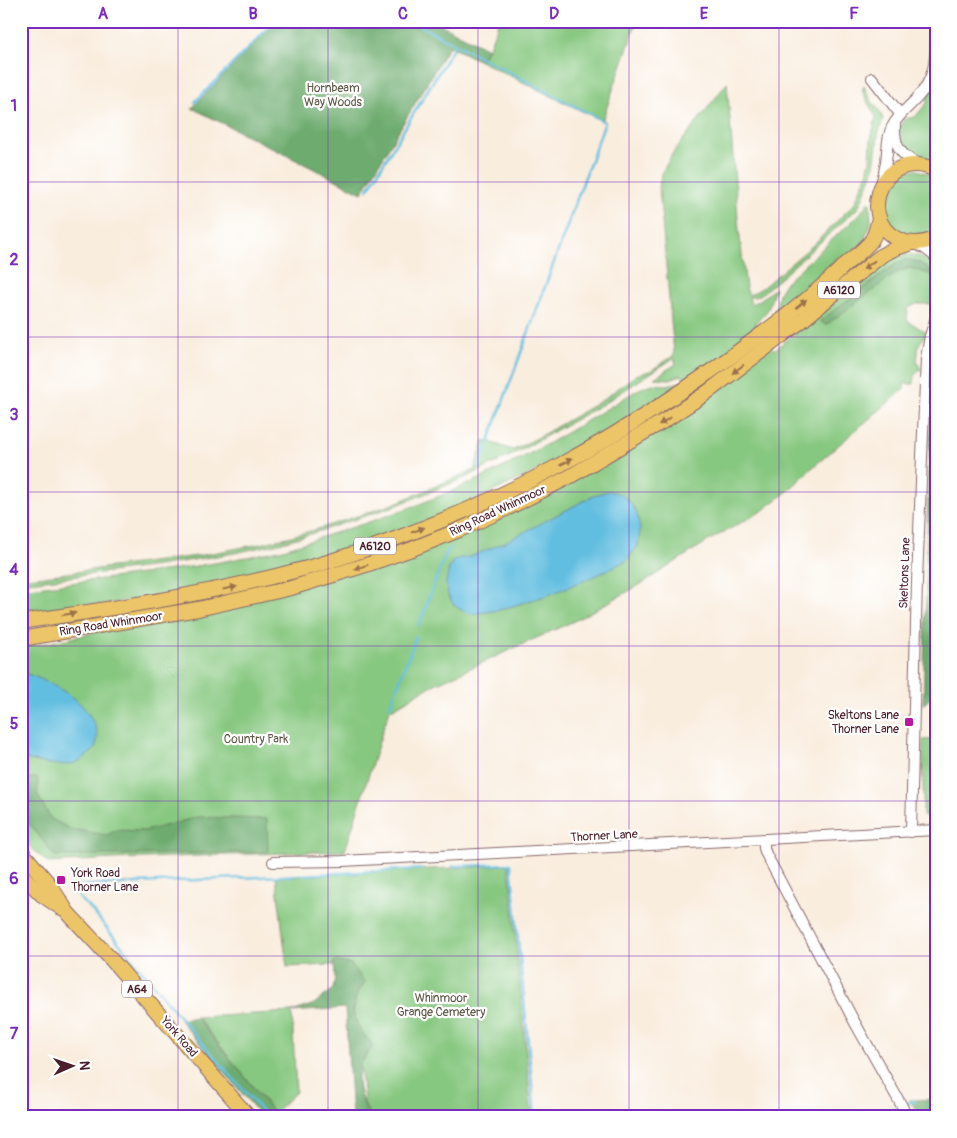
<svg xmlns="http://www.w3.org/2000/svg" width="957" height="1138" viewBox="0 0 957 1138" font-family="Pangolin,sans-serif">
<rect width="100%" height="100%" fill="#fff"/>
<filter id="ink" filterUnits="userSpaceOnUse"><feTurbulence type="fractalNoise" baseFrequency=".02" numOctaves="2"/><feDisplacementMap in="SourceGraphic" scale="10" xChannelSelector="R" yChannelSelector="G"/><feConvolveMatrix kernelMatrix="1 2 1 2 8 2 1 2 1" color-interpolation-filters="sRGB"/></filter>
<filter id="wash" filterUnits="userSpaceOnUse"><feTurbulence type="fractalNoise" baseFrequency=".0096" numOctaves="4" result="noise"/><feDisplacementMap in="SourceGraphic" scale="20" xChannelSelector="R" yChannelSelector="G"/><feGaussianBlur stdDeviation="1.12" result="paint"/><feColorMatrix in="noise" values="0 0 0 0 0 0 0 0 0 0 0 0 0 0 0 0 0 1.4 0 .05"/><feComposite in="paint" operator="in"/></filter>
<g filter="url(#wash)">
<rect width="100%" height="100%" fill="#f9edde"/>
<g fill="#87c880" stroke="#687456" fill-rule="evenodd">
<path d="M 499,21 L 637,21 L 602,121 L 480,61 L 488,49 Z"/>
<path d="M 727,83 L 739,230 L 746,288 L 749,295 L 762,288 L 813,245 L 855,203 L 862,185 L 866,177 L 870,161 L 871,139 L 876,117 L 868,103 L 862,90 L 864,86 L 871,100 L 880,112 L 883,119 L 878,135 L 874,168 L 862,200 L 858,208 L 787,272 L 760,295 L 755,297 L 749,297 L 751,304 L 760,300 L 775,288 C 768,307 772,309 755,323 L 774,350 L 893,258 C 909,251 926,255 936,269 L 936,301 L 929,304 L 916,304 L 908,308 L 907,321 C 914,323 918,329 926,331 L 925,336 L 919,344 L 917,362 L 921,369 L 915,375 L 914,384 L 904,384 L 904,389 L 812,468 L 788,491 L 762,511 L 708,541 L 638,586 L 574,621 L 431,686 L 390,710 L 383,729 L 345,851 L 112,859 L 48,863 L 33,850 L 21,836 L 21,647 L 54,642 L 383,564 L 697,405 L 685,381 L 657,401 L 552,464 L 442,515 L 310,562 L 202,589 L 21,617 L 21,589 C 107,578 194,570 279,550 C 299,545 318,538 337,532 C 384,518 430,501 475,481 C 532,455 584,423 637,390 L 646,386 L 653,384 L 666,385 L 685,381 L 682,375 L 670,379 L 654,378 L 676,364 L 674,358 L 603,404 L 514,454 L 465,478 L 392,507 L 317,532 L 272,545 L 234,553 L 158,566 L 21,583 L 21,579 L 197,556 L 265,543 L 318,529 L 393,504 L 474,470 L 484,440 L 513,450 L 537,438 L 601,401 L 636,375 L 650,371 L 673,356 L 674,353 L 659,189 L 660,180 L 663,171 L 672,154 ZM 904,260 C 919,260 922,263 932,274 L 910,268 L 899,271 L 880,285 L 842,305 L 897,263 Z"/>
<path d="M 931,89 L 936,91 L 936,160 L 925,161 L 903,152 L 899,130 L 904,119 L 915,117 L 927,103 L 927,96 Z"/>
<path d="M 914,169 L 936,176 L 936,231 L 928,235 L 910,237 L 894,229 L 883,213 L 883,193 L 895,176 Z"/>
<path d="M 868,202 L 870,202 L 871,223 L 864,241 L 769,323 L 768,321 L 777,306 L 779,293 L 786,282 L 860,214 Z"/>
<path d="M 936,739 L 936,816 L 923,816 L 923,740 Z"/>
<path d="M 509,865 L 532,1117 L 371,1117 L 365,1108 L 360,1065 L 373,1046 L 358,1028 L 354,1012 L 355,1000 L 351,964 L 287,967 L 276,877 Z"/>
<path d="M 292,1012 L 296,1092 L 274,1113 L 197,1017 Z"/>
</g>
<g fill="#6dac6e" stroke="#5c664c">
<path d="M 276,21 L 434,21 L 488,49 L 480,61 L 449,46 L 362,193 L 192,108 Z"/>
<path d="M 904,260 C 917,260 926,264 933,275 L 910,268 L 899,271 L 826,325 L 820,321 L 897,263 Z"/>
<path d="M 932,349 L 936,349 L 936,693 L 923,705 Z"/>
<path d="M 21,778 L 38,778 L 38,796 L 51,819 L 71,829 L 107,835 L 117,830 L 145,831 L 198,817 L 267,819 L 268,852 L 56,856 L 52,853 L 21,813 Z"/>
<path d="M 334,961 L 351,964 L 365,982 C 362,988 357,994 355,1000 C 349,1019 362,1032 373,1046 C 369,1052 362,1059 360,1066 C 355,1085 361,1101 371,1117 L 352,1117 L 345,1008 L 292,1012 L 314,1004 L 333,989 L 335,978 Z"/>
<path d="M 196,1017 L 274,1113 L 277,1117 L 262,1117 L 180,1020 Z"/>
<path d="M 936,1099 L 936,1117 L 924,1117 L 908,1100 Z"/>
</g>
<g fill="#62bee0" stroke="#566e86">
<path d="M 609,491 L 621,494 L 631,503 L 637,514 L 640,530 L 638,546 L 626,561 L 595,576 L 551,594 L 500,610 L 472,614 L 461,610 L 453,604 L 448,595 L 446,583 L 449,568 L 453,561 L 459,558 L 465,558 L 475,555 L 505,542 L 597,494 Z"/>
<path d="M 21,673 C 37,675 61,689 74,698 C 83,705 96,722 97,734 C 98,738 96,744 95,749 C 88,755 80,762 72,764 C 59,767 33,762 21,757 Z"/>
</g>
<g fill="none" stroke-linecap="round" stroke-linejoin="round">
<g stroke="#62bee0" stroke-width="2.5">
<path d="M 411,21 L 605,122 L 479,468"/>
<path d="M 195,102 L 275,21"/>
<path d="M 368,189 L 455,45"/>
<path d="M 419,625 L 438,573 L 449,548"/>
<path d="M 390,706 L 416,637"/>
<path d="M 453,866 L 511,864 L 535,1117"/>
<path d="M 77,886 L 423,869"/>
<path d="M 79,887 C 75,897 83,902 90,908 L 184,1022 L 267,1117"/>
<path d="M 905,1104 L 915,1101"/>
<path d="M 873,1117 L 900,1106"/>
</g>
</g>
</g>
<g filter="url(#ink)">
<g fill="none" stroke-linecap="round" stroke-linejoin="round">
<g stroke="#87676a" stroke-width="12">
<g id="minor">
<path d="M 872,78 L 900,114"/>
<path d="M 895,124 C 894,145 899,155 919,164"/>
<path d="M 881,184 C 883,177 885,169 886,161 C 888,150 886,138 892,127 C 898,115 908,108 917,98 C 939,75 935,51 936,21"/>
<path d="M 915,244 L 924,248 L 936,257"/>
<path d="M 911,832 L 917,581 L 926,358 L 930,336 L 936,317"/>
<path d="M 764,840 L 764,848 L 766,854 L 854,1021 L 903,1108 L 905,1117"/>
<path d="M 273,862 L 342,861 L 936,830"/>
</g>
</g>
<g stroke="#87676a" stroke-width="16">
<g id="highway">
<path d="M 936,170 C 877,144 854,229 906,242 C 916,244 926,243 936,238"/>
<path d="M 21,622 C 113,608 205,595 295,571 C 325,564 355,553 384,543 C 444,521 502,496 558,466 C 631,427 701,380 767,330 C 795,310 821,288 846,264 C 854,257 864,250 871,241 C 876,234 877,226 879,218"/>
<path d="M 21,639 L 198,609 L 291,588 L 369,564 L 412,549 L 459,530 L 508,508 L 569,477 L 667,419 L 705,394 L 804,319 L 841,288 L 882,255 L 896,248 L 912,243"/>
<path d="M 21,851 L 50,885 L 68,913 L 110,958 L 249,1117"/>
<path d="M 21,874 L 42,895 L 61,908"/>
</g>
</g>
<use href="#minor" stroke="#fff" stroke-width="10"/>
<use href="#highway" stroke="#edc569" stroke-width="14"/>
</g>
<defs><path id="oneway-solid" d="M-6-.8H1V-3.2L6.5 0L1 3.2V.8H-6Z" transform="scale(1.25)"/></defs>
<g fill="#9c724a">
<use href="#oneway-solid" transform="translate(869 265) rotate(142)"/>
<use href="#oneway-solid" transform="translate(801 304) rotate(-40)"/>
<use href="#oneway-solid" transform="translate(738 369) rotate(143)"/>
<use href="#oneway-solid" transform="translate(665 421) rotate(148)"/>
<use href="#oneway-solid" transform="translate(566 462) rotate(-29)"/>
<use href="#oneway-solid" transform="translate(418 530) rotate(-21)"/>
<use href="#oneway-solid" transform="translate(361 567) rotate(162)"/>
<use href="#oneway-solid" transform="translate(230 588) rotate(-11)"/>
<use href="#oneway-solid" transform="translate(69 614) rotate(-9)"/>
</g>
</g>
<path fill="none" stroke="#7b2cbf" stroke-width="1" stroke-opacity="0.55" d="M 178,21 L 178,1117M 328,21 L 328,1117M 478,21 L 478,1117M 629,21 L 629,1117M 779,21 L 779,1117M 21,182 L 936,182M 21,337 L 936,337M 21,492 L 936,492M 21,646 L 936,646M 21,801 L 936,801M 21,956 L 936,956"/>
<g fill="#b5179e" stroke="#fff" stroke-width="2">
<rect x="904" y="717" width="10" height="10" rx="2.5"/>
<rect x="56" y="875" width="10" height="10" rx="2.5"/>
</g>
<g text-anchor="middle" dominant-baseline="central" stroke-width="4.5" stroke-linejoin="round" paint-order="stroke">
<g fill="#fff" stroke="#80626b" stroke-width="1">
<rect x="818" y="281.5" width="42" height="17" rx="4"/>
<rect x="354" y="537.5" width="42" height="17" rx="4"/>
<rect x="122" y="980.5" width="30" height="17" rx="4"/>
</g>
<g font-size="11" font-weight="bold" fill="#4a1f2b">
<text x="839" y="290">A6120</text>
<text x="375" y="546">A6120</text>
<text x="137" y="989">A64</text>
</g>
<g font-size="12" fill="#5f5a49" stroke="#fff">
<text x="333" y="88">Hornbeam<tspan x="333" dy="14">Way Woods</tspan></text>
<text x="256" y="739">Country Park</text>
<text x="441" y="998">Whinmoor<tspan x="441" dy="14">Grange Cemetery</tspan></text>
</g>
<g font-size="12" fill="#4a1f2b" stroke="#fff">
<text transform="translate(498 511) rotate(-25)">Ring Road Whinmoor</text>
<text transform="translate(905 573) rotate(-88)">Skeltons Lane</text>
<text transform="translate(111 624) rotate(-9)">Ring Road Whinmoor</text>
<text transform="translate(604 836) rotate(-3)">Thorner Lane</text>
<text transform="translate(179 1037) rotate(49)">York Road</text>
</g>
<g font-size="12" fill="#4a1f2b" stroke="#fff" text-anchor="end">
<text x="899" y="715">Skeltons Lane<tspan x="899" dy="14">Thorner Lane</tspan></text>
<text x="71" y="873" text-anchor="start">York Road<tspan x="71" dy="14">Thorner Lane</tspan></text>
</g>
</g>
<rect width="957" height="1138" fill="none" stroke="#fff" stroke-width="55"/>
<g transform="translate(72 1066) rotate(88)" stroke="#ffffff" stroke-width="4" paint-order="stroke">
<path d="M0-4L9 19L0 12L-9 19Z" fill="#4a1f2b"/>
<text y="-8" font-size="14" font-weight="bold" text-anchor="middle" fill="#4a1f2b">N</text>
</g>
<rect x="28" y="28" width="902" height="1082" fill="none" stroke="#7b2cbf" stroke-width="2"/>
<g font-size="16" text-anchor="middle" font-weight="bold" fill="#7b2cbf">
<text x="103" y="19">A</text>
<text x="253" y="19">B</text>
<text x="403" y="19">C</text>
<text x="554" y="19">D</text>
<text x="704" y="19">E</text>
<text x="854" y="19">F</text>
<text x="14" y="111">1</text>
<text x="14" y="265">2</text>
<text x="14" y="420">3</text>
<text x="14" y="575">4</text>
<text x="14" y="729">5</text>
<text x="14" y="884">6</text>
<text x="14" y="1039">7</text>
</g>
</svg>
